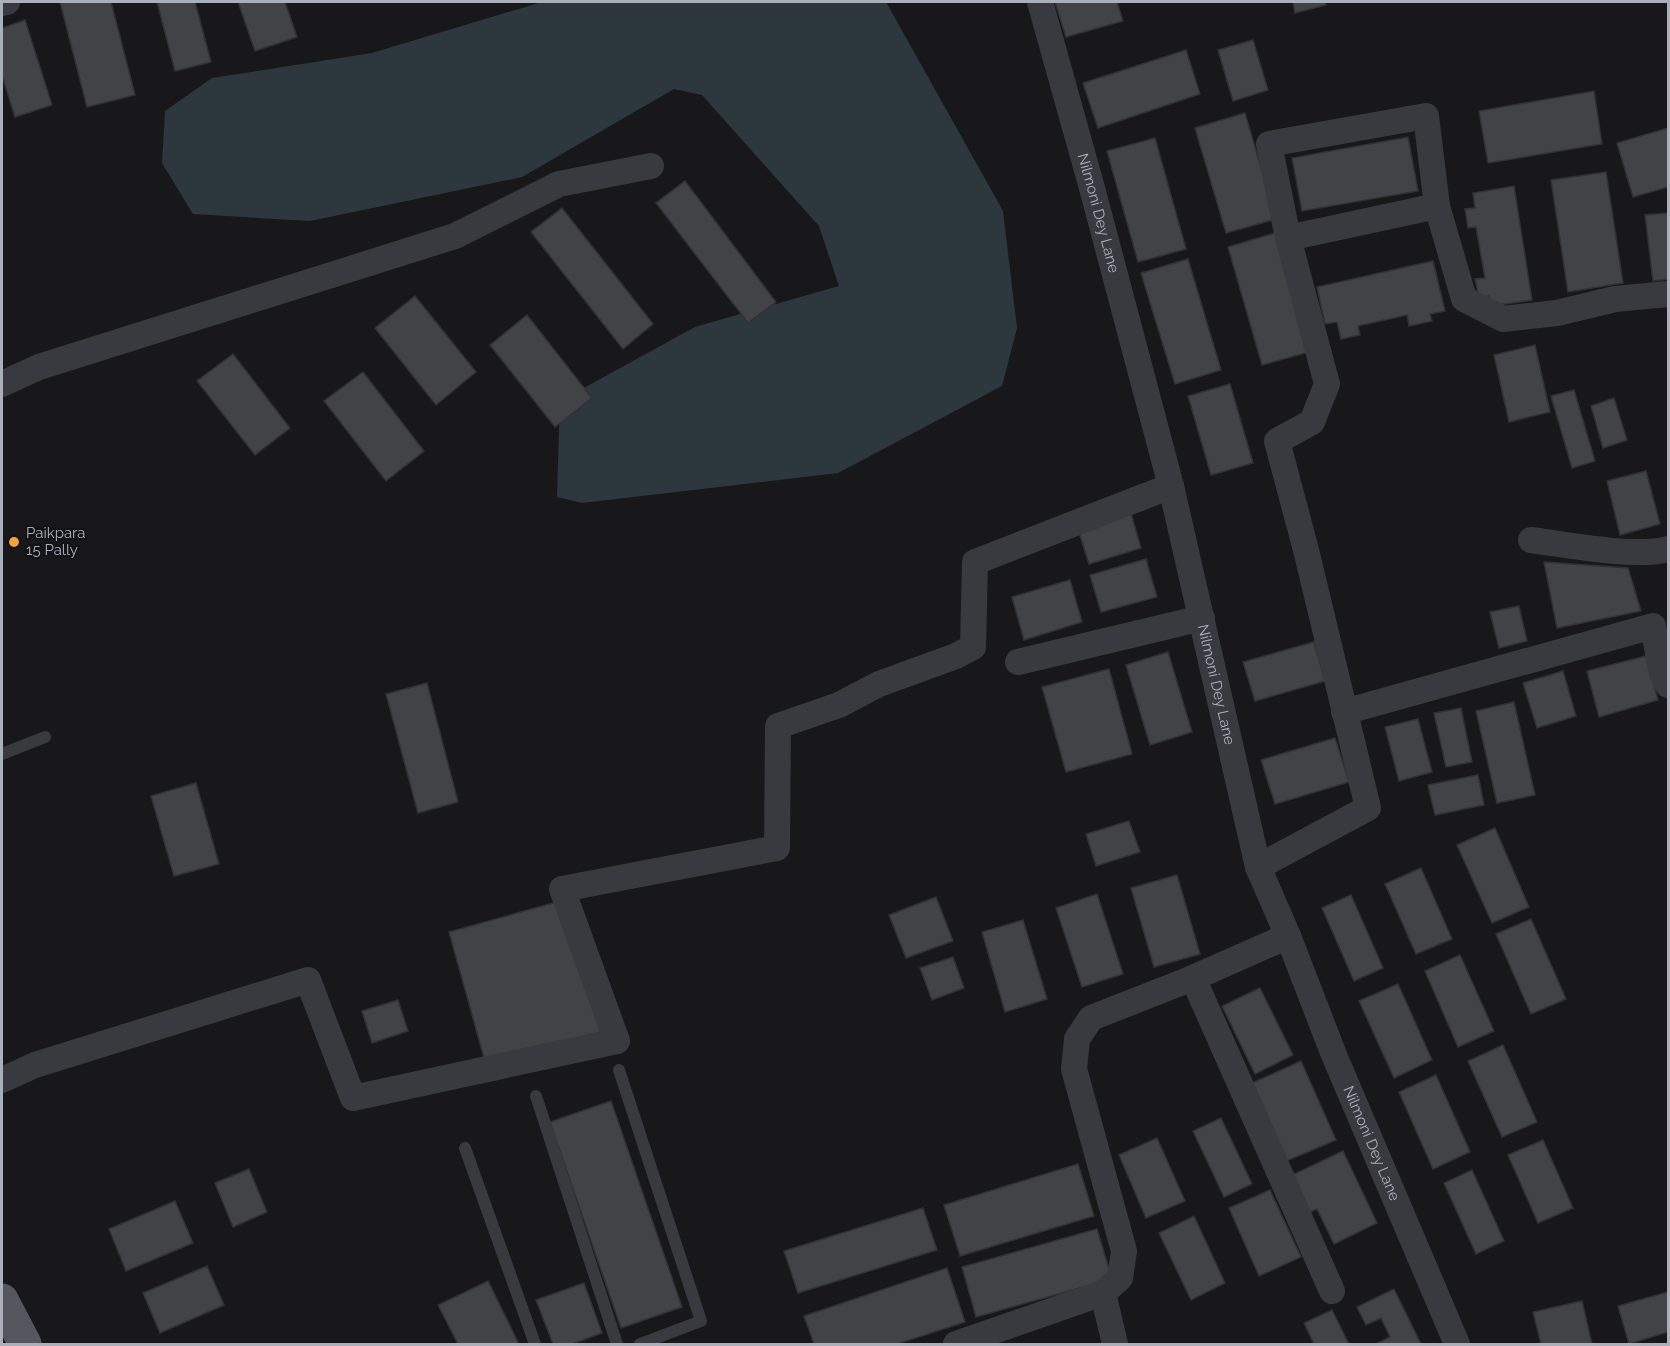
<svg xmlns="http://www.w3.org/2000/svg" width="1670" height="1346" viewBox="0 0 1670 1346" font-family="Raleway,sans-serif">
<rect width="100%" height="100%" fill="#18181a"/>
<path fill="#2d383e" d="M 542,2 L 886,2 L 1003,211 L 1017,328 L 1002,386 L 838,473 L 582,503 L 557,497 L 560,401 L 695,327 L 839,286 L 819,226 L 702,95 L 674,89 L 522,177 L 310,221 L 193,214 L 162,163 L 165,111 L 212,78 L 372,53 Z"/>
<g fill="#424347" stroke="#323236" stroke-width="1.5">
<path d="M 60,2 L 111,2 L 135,95 L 87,107 Z"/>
<path d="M 157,2 L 195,2 L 211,62 L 175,71 Z"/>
<path d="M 238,2 L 285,2 L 297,37 L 255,51 Z"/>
<path d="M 1055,2 L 1117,2 L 1123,21 L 1066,37 Z"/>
<path d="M 1293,2 L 1325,2 L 1326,5 L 1295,13 Z"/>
<path d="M 25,20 L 52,105 L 15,117 L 2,76 L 2,28 Z"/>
<path d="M 1253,40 L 1268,90 L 1233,101 L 1218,50 Z"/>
<path d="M 1186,50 L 1200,94 L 1098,128 L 1083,83 Z"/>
<path d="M 1594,91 L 1602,144 L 1488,163 L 1479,111 Z"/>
<path d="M 1245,113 L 1276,219 L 1226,233 L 1195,128 Z"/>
<path d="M 1668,128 L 1668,187 L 1633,197 L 1617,143 Z"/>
<path d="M 1408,137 L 1418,191 L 1302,211 L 1292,158 Z"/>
<path d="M 1155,138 L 1186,249 L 1138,262 L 1107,151 Z"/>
<path d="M 1606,172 L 1623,283 L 1568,292 L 1551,180 Z"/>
<path d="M 685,181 L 776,302 L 748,323 L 656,203 Z"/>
<path d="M 1514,186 L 1532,300 L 1491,306 L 1489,296 L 1479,297 L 1475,279 L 1485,278 L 1476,227 L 1468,228 L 1465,209 L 1475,208 L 1473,193 Z"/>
<path d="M 562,208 L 653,324 L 623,349 L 531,232 Z"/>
<path d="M 1668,213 L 1668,279 L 1653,281 L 1645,215 Z"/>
<path d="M 1275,233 L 1309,352 L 1262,365 L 1228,247 Z"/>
<path d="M 1188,259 L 1221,370 L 1175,384 L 1141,273 Z"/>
<path d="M 1433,261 L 1445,311 L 1430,314 L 1432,321 L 1409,326 L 1407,315 L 1358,326 L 1360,335 L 1341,339 L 1337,322 L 1325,324 L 1317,287 Z"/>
<path d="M 415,296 L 476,372 L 436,405 L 375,328 Z"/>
<path d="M 527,315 L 592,398 L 555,427 L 490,345 Z"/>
<path d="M 1535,345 L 1550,412 L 1509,422 L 1494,355 Z"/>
<path d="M 233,354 L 290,428 L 255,455 L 197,381 Z"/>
<path d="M 363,372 L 424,451 L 386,481 L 324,401 Z"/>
<path d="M 1230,384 L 1253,463 L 1211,475 L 1188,396 Z"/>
<path d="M 1574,390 L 1595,461 L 1572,468 L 1551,396 Z"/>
<path d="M 1614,398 L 1627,440 L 1603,448 L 1591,406 Z"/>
<path d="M 1646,471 L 1660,524 L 1620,535 L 1607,481 Z"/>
<path d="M 1130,510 L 1141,548 L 1089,564 L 1077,526 Z"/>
<path d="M 1146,559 L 1157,597 L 1101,612 L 1090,575 Z"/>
<path d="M 1544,562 L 1628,568 L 1641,611 L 1557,628 Z"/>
<path d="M 1070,580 L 1082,622 L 1024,640 L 1012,597 Z"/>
<path d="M 1519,606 L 1527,641 L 1499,648 L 1490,612 Z"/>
<path d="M 1314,642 L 1325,681 L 1255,701 L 1243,662 Z"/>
<path d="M 1168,652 L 1192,732 L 1150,745 L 1126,665 Z"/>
<path d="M 1646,656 L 1658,700 L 1599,717 L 1587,671 Z"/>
<path d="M 1109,669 L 1132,754 L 1066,772 L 1042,687 Z"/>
<path d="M 1563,671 L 1576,716 L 1537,728 L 1523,683 Z"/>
<path d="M 427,683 L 458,802 L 418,813 L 386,694 Z"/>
<path d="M 1514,702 L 1535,795 L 1497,803 L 1476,711 Z"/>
<path d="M 1461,708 L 1472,762 L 1446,767 L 1434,713 Z"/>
<path d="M 1418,719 L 1432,772 L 1399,781 L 1385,727 Z"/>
<path d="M 1335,738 L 1349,782 L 1275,804 L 1261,760 Z"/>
<path d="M 1478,775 L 1484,805 L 1435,815 L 1428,785 Z"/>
<path d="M 196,783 L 219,864 L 174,876 L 151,796 Z"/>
<path d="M 1129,821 L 1140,852 L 1096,866 L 1086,834 Z"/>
<path d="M 1495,828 L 1529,907 L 1492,923 L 1457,845 Z"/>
<path d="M 1421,868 L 1452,939 L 1416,954 L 1385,884 Z"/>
<path d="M 1177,875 L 1200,954 L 1154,967 L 1131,888 Z"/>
<path d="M 1097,894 L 1123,974 L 1082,987 L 1056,908 Z"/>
<path d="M 1351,895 L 1383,968 L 1354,981 L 1322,908 Z"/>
<path d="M 936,897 L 953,941 L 906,958 L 889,915 Z"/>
<path d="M 564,900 L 601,1034 L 486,1065 L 449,932 Z"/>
<path d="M 1531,919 L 1566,999 L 1531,1014 L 1496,934 Z"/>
<path d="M 1023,920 L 1047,999 L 1005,1012 L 982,932 Z"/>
<path d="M 1460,955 L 1494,1031 L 1458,1047 L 1425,971 Z"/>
<path d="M 953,957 L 964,988 L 932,1000 L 920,968 Z"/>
<path d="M 1398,984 L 1432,1060 L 1394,1078 L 1359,1001 Z"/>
<path d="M 1260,988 L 1293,1055 L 1255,1074 L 1222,1006 Z"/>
<path d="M 398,1000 L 408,1031 L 372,1043 L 362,1011 Z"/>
<path d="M 1503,1045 L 1537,1122 L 1502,1137 L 1468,1061 Z"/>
<path d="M 1301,1061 L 1336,1140 L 1284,1162 L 1250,1084 Z"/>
<path d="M 1436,1075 L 1470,1152 L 1433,1169 L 1399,1092 Z"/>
<path d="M 611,1101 L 682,1307 L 621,1328 L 550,1122 Z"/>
<path d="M 1221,1118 L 1252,1184 L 1224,1197 L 1193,1131 Z"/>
<path d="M 1157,1138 L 1185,1201 L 1146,1218 L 1119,1155 Z"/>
<path d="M 1543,1140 L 1573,1208 L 1538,1223 L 1508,1155 Z"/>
<path d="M 1343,1151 L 1377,1223 L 1334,1244 L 1317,1209 L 1308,1213 L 1290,1176 Z"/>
<path d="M 1078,1164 L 1094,1216 L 960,1256 L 944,1205 Z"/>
<path d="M 249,1169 L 267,1212 L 233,1227 L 215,1183 Z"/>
<path d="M 1472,1170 L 1504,1241 L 1476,1254 L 1444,1183 Z"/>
<path d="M 1270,1190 L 1301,1257 L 1259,1276 L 1229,1208 Z"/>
<path d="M 175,1201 L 193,1243 L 126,1271 L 109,1229 Z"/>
<path d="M 923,1208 L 937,1250 L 798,1293 L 784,1251 Z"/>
<path d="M 1194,1216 L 1225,1283 L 1191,1300 L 1159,1233 Z"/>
<path d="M 1097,1229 L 1112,1279 L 976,1317 L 962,1267 Z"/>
<path d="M 207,1266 L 224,1305 L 160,1333 L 143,1293 Z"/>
<path d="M 947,1268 L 965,1322 L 897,1344 L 814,1344 L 804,1316 Z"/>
<path d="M 488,1281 L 519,1344 L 458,1344 L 438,1305 Z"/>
<path d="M 584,1283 L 602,1333 L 572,1344 L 553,1344 L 536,1300 Z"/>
<path d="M 1394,1289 L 1421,1344 L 1376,1344 L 1390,1337 L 1381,1318 L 1366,1325 L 1357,1307 Z"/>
<path d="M 1668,1292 L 1668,1332 L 1629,1344 L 1618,1306 Z"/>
<path d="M 1582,1301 L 1592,1344 L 1541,1344 L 1533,1312 Z"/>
<path d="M 1332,1310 L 1349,1344 L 1314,1344 L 1304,1323 Z"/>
</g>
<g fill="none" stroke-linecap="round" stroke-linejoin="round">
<g stroke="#393a3f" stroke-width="12">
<path d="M 2,754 L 45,737"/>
<path d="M 619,1070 L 701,1321 L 640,1344"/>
<path d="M 536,1096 L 617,1344"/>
<path d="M 465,1148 L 535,1344"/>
</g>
<g stroke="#393a3f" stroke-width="26">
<path id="s1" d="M 1040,2 L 1092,188 L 1171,486 L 1258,867 L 1288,936 L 1334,1055 L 1457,1344"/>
<path d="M 2,3 L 7,2"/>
<path d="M 1288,238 L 1437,206"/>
<path d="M 2,384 L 39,367 L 455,236 L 559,184 L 651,166"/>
<path d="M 1531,540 C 1570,545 1632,558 1668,549"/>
<path d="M 1018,662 L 1202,618"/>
<path d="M 1344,712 L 1653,626 L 1662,674 L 1668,685"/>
<path d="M 1258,867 L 1368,808 L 1306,550 L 1277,441 L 1312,422 L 1327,384 L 1288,238 L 1269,144 L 1426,116 L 1437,206 L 1464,299 L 1503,319 L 1557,313 L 1615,299 L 1668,294"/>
<path d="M 1193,978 L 1332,1291"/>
<path d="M 2,1080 L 35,1065 L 308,980 L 353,1098 L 617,1041 L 562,889 L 777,848 L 778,726 L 839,705 L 879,684 L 956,656 L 973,647 L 975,562 L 1171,486"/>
<path d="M 956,1344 L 1103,1293"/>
<path d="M 1115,1344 L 1103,1293 L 1120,1278 L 1124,1251 L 1074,1069 L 1077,1039 L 1091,1018 L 1193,978 L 1288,936"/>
</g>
<path stroke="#55575e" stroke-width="33" d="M 2,1300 L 25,1344"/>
</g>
<circle fill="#f4a336" stroke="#131315" stroke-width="2" cx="14" cy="542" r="6"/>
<g text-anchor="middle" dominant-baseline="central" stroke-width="4.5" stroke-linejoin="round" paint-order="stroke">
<g font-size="15" fill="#aab0ba" stroke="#131315">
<text stroke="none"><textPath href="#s1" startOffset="219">Nilmoni Dey Lane</textPath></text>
<text stroke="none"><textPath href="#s1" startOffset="705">Nilmoni Dey Lane</textPath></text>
<text stroke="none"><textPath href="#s1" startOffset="1191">Nilmoni Dey Lane</textPath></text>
</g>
<g font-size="15" fill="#aab0ba" stroke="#131315" text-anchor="start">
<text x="26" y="533">Paikpara<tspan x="26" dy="17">15 Pally</tspan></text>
</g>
</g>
<rect width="1670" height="1346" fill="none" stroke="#aab0ba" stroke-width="6"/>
</svg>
